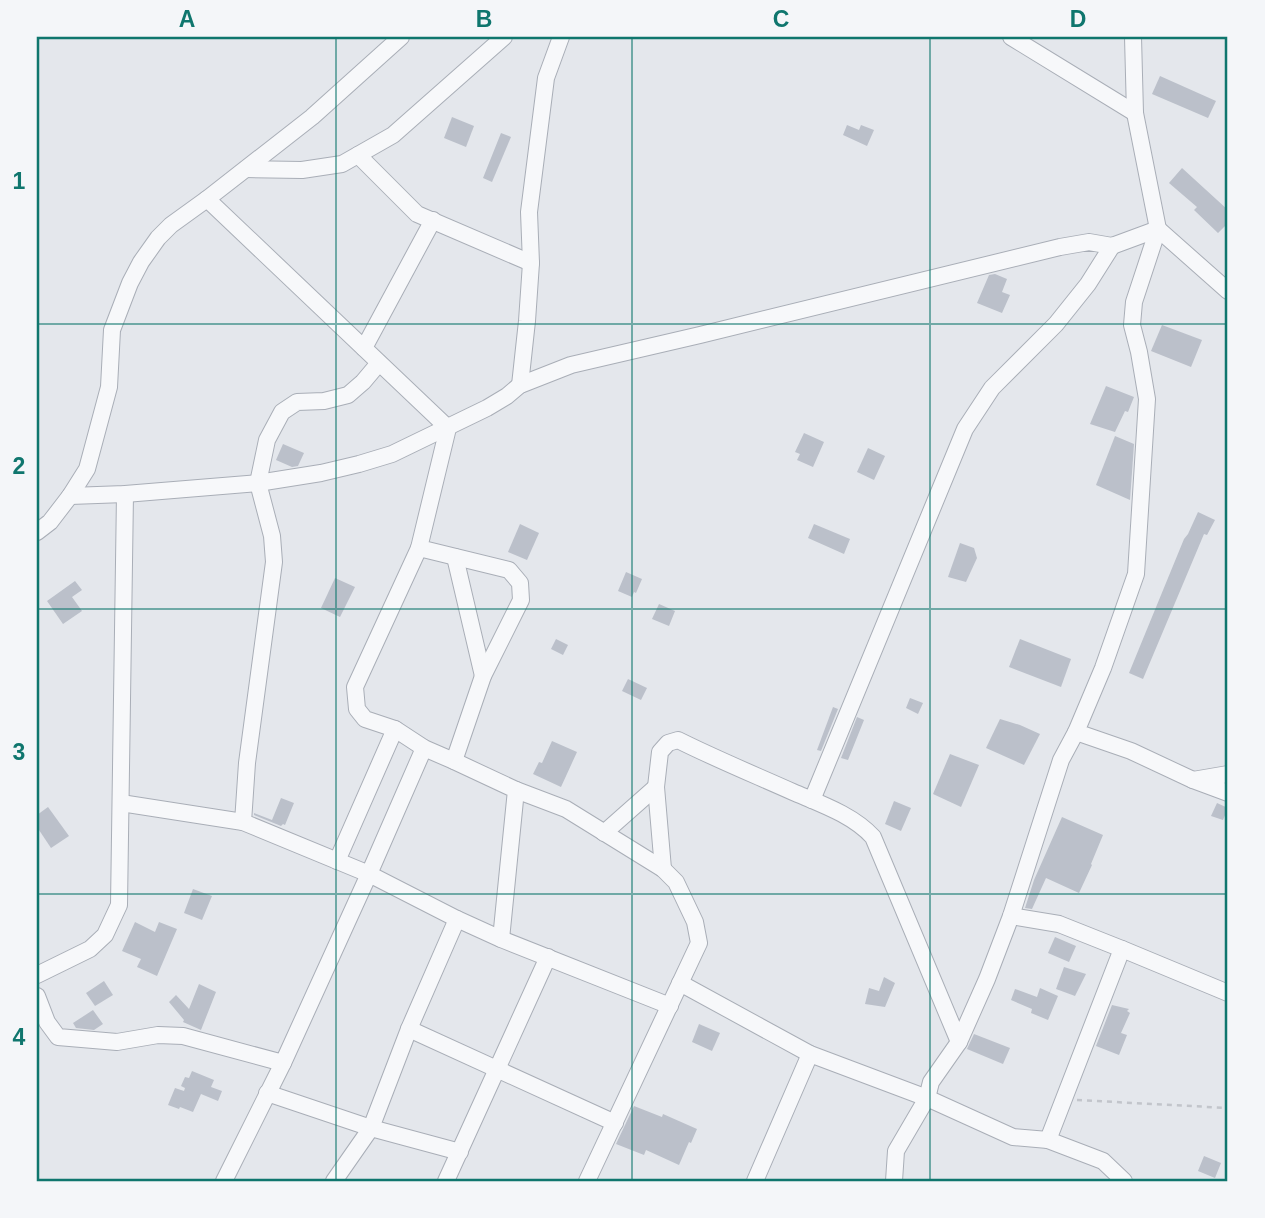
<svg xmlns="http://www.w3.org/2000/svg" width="1265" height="1218" viewBox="0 0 1265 1218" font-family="Arial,sans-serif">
<rect width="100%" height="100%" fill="#e4e7ec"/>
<g fill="#bbc0ca">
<path d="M 1160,76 L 1216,101 L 1208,118 L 1152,94 Z"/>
<path d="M 452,117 L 474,126 L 466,147 L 444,138 Z"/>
<path d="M 847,125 L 859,130 L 861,125 L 874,130 L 867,146 L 843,135 Z"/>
<path d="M 501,133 L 511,137 L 492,182 L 483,178 Z"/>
<path d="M 1182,168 L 1228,210 L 1228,223 L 1218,233 L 1194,210 L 1197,207 L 1169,183 Z"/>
<path d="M 995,274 L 1007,279 L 1002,292 L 1010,295 L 1002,313 L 977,303 L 989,275 Z"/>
<path d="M 1162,325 L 1202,340 L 1191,367 L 1151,351 Z"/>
<path d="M 1106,386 L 1134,397 L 1128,412 L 1125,411 L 1115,432 L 1090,424 Z"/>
<path d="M 804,433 L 824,442 L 813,467 L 797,460 L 800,454 L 795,452 Z"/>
<path d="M 1115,436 L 1134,444 L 1130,500 L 1096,485 Z"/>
<path d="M 283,444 L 304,453 L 298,466 L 292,467 L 276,460 Z"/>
<path d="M 868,448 L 885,456 L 874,480 L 857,472 Z"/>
<path d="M 1198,512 L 1215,520 L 1207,535 L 1204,534 L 1143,679 L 1129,673 L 1184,539 L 1188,534 Z"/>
<path d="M 520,524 L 539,533 L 527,560 L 508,552 Z"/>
<path d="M 814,524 L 850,539 L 844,554 L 808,538 Z"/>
<path d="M 960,543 L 974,548 L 977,558 L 966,582 L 948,577 Z"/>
<path d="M 626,572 L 642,579 L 636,593 L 634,592 L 632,597 L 618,591 Z"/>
<path d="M 335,578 L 355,587 L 340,617 L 321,608 Z"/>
<path d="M 75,581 L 82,590 L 72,597 L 82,611 L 63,624 L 47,601 Z"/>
<path d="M 659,604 L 675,611 L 669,626 L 652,619 Z"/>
<path d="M 556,639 L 568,645 L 563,655 L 551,649 Z"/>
<path d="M 1020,639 L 1071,659 L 1061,687 L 1009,667 Z"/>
<path d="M 628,679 L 647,688 L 641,700 L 622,691 Z"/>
<path d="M 910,698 L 923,703 L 918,714 L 906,708 Z"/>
<path d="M 833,707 L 838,709 L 821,751 L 817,750 Z"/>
<path d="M 857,717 L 864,720 L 848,760 L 841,758 Z"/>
<path d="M 1000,719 L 1020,725 L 1040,734 L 1024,765 L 986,748 Z"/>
<path d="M 552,741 L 577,752 L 561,787 L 533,774 L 539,762 L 542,763 Z"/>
<path d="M 950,754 L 979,765 L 961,807 L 933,794 Z"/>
<path d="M 281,798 L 294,803 L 285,825 L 283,824 L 281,826 L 254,815 L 254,813 L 272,820 Z"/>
<path d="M 894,801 L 911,808 L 901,831 L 885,824 Z"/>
<path d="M 1217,803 L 1228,808 L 1223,820 L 1211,816 Z"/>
<path d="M 48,807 L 69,836 L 51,848 L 37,827 L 37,815 Z"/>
<path d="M 1062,817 L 1103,835 L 1091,864 L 1092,865 L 1079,893 L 1046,878 L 1032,909 L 1025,908 L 1034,880 Z"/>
<path d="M 193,889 L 212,896 L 202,920 L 184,913 Z"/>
<path d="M 135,922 L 155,932 L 159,922 L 177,929 L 157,976 L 137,967 L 141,959 L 122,951 Z"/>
<path d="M 1055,937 L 1076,946 L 1069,962 L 1048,953 Z"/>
<path d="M 1064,967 L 1086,974 L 1075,996 L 1056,989 Z"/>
<path d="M 884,977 L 895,983 L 885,1007 L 865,1004 L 869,988 L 879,991 Z"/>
<path d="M 104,981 L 113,995 L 95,1006 L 86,993 Z"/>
<path d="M 199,984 L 216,992 L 201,1030 L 183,1022 L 184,1020 L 169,1002 L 176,995 L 189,1009 Z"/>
<path d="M 1040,988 L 1058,996 L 1048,1020 L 1031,1013 L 1032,1009 L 1011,1000 L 1015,989 L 1037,997 Z"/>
<path d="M 1112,1005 L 1129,1009 L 1127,1011 L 1130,1013 L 1121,1033 L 1127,1035 L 1119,1055 L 1096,1046 Z"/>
<path d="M 93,1010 L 103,1024 L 94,1030 L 76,1028 L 73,1023 Z"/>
<path d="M 699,1024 L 720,1033 L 712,1051 L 692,1042 Z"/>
<path d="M 974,1034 L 1010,1048 L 1003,1064 L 967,1049 Z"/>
<path d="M 192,1071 L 214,1080 L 211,1087 L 222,1091 L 218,1101 L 201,1094 L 193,1112 L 180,1107 L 179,1109 L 168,1105 L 175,1088 L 184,1091 L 185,1088 L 181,1086 L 185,1077 L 189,1078 Z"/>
<path d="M 634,1106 L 662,1117 L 663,1114 L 697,1129 L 691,1143 L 689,1142 L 679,1165 L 646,1150 L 644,1155 L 616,1144 Z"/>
<path d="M 1204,1156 L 1221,1163 L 1215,1178 L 1198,1171 Z"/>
</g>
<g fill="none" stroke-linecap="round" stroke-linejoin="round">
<g stroke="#a9aeb7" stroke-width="18">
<g id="street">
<path d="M 1011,37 L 1135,113"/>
<path d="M 1133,37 L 1135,113 L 1158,229 L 1134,302 L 1132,325 L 1139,352 L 1147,399 L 1136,574 L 1103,668 L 1076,732 L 1131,751 L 1193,780"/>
<path d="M 358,155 L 417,214 L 531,263"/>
<path d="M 246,169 L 302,170 L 342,164 L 393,135 L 504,37"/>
<path d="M 207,199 L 448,428 L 419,548 L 509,570 L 520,583 L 521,600 L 483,676 L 454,761"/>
<path d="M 1158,229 L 1228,291"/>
<path d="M 364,348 L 433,220"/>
<path d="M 379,363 L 363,382 L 348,395 L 324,401 L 297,402 L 282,412 L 267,440 L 258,483 L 272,536 L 274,562 L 247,763 L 243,822 L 369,874 L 457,919 L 501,939 L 670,1006"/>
<path d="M 520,385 L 527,321 L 531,263 L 529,212 L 546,78 L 561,37"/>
<path d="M 70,496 L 125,494 L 258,483 L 321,473 L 359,464 L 392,454 L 487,408 L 507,396 L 520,385 L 571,365 L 700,335 L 1060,247 L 1089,242 L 1112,246 L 1158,229"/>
<path d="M 37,532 L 50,522 L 70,496 L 87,469 L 109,387 L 112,330 L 130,283 L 141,262 L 158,238 L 171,225 L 207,199 L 312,117 L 401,37"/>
<path d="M 419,548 L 355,687 L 357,709 L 365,719 L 395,729 L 424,748 L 454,761 L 516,790 L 501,939"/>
<path d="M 455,557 L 483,676"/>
<path d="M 1228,774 L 1193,780 L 1228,793"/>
<path d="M 516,790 L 566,809 L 663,869 L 676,882 L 695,922 L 699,943 L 587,1181"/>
<path d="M 812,800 L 965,429 L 992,388 L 1056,324 L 1088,284 L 1112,246"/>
<path d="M 121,803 L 243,822"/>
<path d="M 604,833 L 656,787"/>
<path d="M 337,861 L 395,729"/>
<path d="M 663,869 L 656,787 L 660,752 L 668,743 L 678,740 C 716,759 755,775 793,792 C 821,804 853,815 873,837 L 959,1042"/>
<path d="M 1011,916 L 1059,924 L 1122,949 L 1048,1140"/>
<path d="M 1122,949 L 1228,993"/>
<path d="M 37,975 L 90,949 L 105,935 L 119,905 L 125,494"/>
<path d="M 680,983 L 810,1054 L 927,1098 L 1013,1137 L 1048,1140 L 1103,1161 L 1124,1181"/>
<path d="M 37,996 L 47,1022 L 58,1037 L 117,1042 L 158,1035 L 183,1036 L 283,1063"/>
<path d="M 409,1029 L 615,1123"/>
<path d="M 267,1093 L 371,1128 L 460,1152"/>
<path d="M 224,1181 L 283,1063 L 369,874 L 424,748"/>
<path d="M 334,1181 L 371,1128 L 409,1029 L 457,919"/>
<path d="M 446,1181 L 548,957"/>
<path d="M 755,1181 L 810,1054"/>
<path d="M 894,1181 L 896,1151 L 927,1098 L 931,1082 L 959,1042 L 987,979 L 1011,916 L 1061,760 L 1076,732"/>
</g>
</g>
<path stroke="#c2c5cb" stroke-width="2.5" stroke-dasharray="5 5" stroke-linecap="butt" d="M 1077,1100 L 1228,1108"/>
<use href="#street" stroke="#f7f8fa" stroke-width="16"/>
</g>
<path fill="none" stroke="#0f766e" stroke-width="2" stroke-opacity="0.55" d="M 336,37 L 336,1181M 632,37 L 632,1181M 930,37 L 930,1181M 37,324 L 1228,324M 37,609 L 1228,609M 37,894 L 1228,894"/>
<rect width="1265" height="1218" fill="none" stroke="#f4f6f9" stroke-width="77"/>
<rect x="38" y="38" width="1188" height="1142" fill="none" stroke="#0f766e" stroke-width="2.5"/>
<g font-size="23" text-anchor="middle" font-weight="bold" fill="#0f766e">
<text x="187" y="27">A</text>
<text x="484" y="27">B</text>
<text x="781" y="27">C</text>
<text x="1078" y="27">D</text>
<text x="19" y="189">1</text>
<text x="19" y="474">2</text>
<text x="19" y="760">3</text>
<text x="19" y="1045">4</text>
</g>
</svg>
